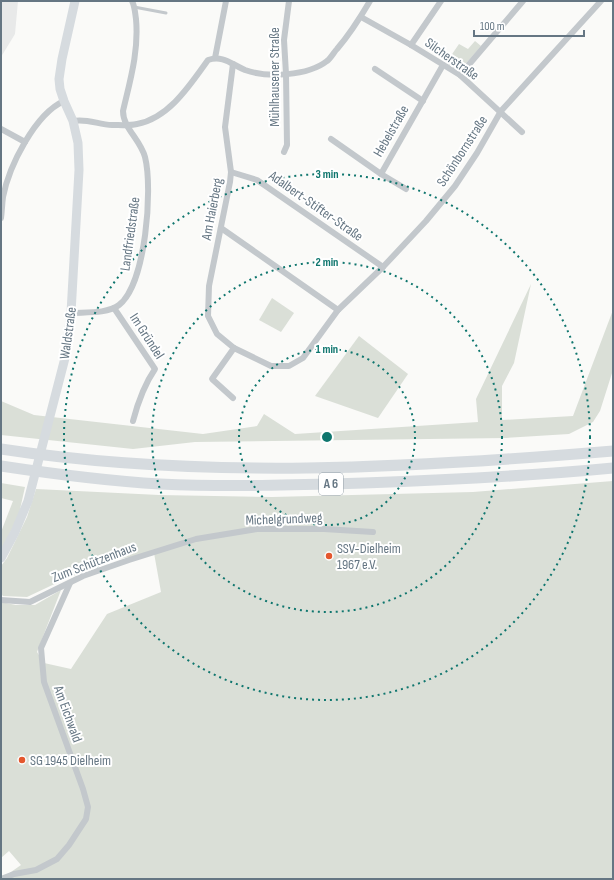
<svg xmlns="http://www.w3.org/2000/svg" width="614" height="880" viewBox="0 0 614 880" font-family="'Sofia Sans Condensed',sans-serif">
<rect width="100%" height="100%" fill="#fafaf8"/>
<path fill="#e8e9e9" d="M 1,1 L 18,1 L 15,34 L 1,57 Z"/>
<g fill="#dadfd7">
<path d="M 475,41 L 481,46 L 462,68 L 456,69 L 446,63 L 459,44 L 468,49 Z"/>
<path d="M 531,284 L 514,363 L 502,386 L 502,420 L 573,416 L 613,310 L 613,370 L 600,411 L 593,422 L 569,434 L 506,438 L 195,442 L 133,449 L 1,435 L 1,401 L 34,415 L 203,434 L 257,426 L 264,414 L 295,434 L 478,422 L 476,399 Z"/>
<path d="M 272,298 L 294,313 L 281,332 L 259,320 Z"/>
<path d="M 359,336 L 408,374 L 378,418 L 315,396 Z"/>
<path d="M 613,481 L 613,879 L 1,879 L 21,865 L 9,851 L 1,858 L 1,602 L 16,605 L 35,605 L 61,590 L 37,652 L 44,663 L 71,669 L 107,614 L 161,592 L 154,553 L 113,560 L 63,580 L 27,597 L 3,596 L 1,594 L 1,566 L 7,558 L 27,517 L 36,489 L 159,495 L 272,497 L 473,492 Z"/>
<path d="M 1,483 L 25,487 L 19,514 L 1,552 L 1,532 L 13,501 L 1,498 Z"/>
</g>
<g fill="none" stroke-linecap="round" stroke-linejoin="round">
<path stroke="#c3c8cc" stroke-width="3" d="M 134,7 L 166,13"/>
<g stroke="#c3c8cc" stroke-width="6">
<path d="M 361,17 L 411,45 L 460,75 L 522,132"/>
<path d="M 411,45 L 441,1"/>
<path d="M 215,58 L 226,1"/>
<path d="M 233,64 L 225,127 L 231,172 L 230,182 L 209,286 L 208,316 L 217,334 L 234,348 L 271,366 L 289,366 L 303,358 L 338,310 L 383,267 L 426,221 L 455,186 L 477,153 L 501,111 L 601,1"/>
<path d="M 375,69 L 423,101"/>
<path d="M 460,75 L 523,1"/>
<path d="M 73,121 C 87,118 99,125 112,125 C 120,125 129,126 137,124 C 169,118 190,85 208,60 C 223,55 231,64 245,70 C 267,78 308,76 327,61 C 331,58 334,52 337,49 C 350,34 360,18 370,1"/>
<path d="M 1,129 L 25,142"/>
<path d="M 331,139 L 381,174"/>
<path d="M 284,152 L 287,145 L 286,74 L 284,40 L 289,1"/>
<path d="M 231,172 L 257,180 L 383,267"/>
<path d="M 406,189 L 381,174 L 443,65"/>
<path d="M 1,218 C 2,211 2,204 3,197 C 9,166 35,114 64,101"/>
<path d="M 221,228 L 338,310"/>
<path d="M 114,308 L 155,369 C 144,385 138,402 133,421"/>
<path d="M 71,313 C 86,312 107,314 119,305 C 146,284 153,188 145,157 C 140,139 123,128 123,111 C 130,81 139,51 136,19 C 135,13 135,7 132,1"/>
<path d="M 233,398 L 212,379 L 234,348"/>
<path d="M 1,600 L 30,602 L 83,576 L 129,560 L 196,539 L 257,529 L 324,529 L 373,532"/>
<path d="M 1,879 L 14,874 L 36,870 L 57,859 L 69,845 L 86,819 L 88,807 L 83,789 L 44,682 L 41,648 L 70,583"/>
</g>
<path stroke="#d6dbdf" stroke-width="9" d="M 1,558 L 15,532 L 28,501 L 65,358 L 71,313 L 79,170 L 78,143 L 73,121 L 64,101 L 60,89 L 59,79 L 62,59 L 75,1"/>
<g stroke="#d6dbdf" stroke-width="11">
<path d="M 1,449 C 203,480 410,468 613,451"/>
<path d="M 1,466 C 54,474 107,481 160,484 C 228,487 296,485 364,483 C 447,480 530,476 613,468"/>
</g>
</g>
<g fill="none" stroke="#0f766e" stroke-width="2" stroke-dasharray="2 4">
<circle cx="327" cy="437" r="88"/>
<circle cx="327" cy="437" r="175"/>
<circle cx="327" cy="437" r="263"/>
</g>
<g fill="#e4572e" stroke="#fff" stroke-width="1.5">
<circle cx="329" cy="556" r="4"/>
<circle cx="22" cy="760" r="4"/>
</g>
<g text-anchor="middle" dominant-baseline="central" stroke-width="4" stroke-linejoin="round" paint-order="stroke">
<rect fill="#fff" stroke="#939fa8" stroke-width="1" x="319" y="473" width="24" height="22" rx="3"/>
<g font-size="13" font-weight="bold" fill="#657683">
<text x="331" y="484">A 6</text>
</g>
<g font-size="14" fill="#657683" stroke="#fff">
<text transform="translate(452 59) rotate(35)">Silcherstraße</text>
<text transform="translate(274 77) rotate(-90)">Mühlhausener Straße</text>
<text transform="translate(391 131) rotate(-60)">Hebelstraße</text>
<text transform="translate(462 151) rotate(-57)">Schönbornstraße</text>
<text transform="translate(316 206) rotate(35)">Adalbert-Stifter-Straße</text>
<text transform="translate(212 209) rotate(-79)">Am Haierberg</text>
<text transform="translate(130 234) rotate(-82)">Landfriedstraße</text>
<text transform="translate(68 333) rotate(-82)">Waldstraße</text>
<text transform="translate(147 336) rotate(57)">Im Gründel</text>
<text transform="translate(284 519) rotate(-2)">Michelgrundweg</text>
<text transform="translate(94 562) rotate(-21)">Zum Schützenhaus</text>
<text transform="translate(68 714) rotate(70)">Am Eichwald</text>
</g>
<g font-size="14" fill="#657683" stroke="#fff" text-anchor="start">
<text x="337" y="548">SSV-Dielheim<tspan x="337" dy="16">1967 e.V.</tspan></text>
<text x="30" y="760">SG 1945 Dielheim</text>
</g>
</g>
<circle cx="327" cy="437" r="6" fill="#0f766e" stroke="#fff" stroke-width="2"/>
<g font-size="12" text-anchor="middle" font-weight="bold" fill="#0f766e" stroke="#fff" stroke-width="4" stroke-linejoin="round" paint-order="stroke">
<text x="327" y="178">3 min</text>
<text x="327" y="266">2 min</text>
<text x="327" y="353">1 min</text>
</g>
<rect width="614" height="880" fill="none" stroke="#657683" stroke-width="4"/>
<path d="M474 30v6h110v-6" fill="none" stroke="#657683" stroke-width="2"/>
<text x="480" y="30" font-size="12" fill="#657683" stroke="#ffffff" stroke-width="3" paint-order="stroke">100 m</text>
</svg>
